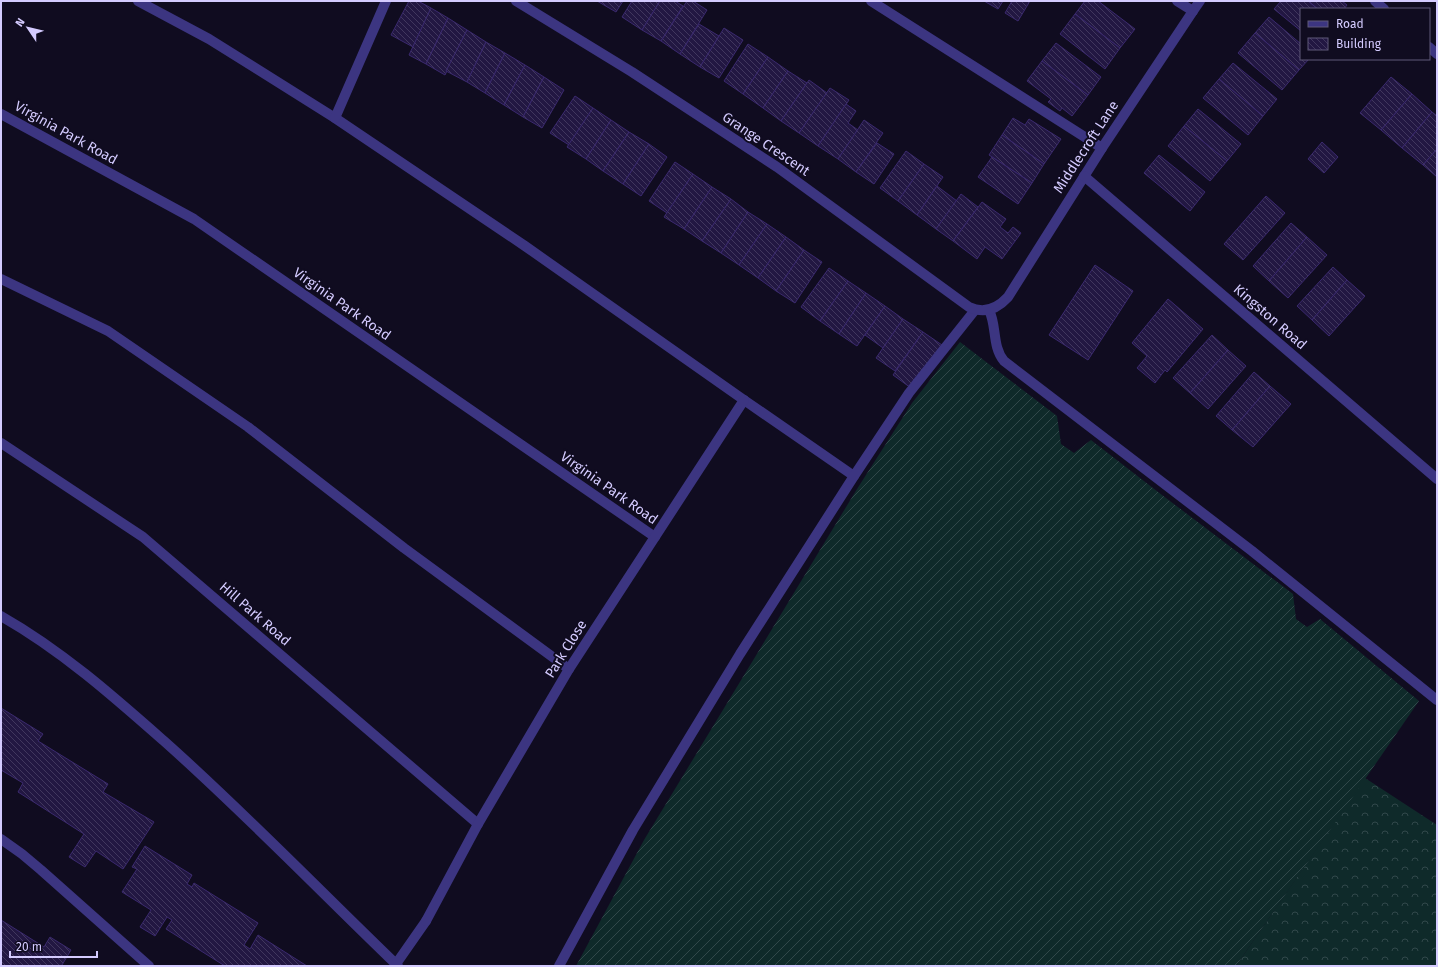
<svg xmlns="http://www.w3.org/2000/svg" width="1438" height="967" viewBox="0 0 1438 967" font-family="'Fira Sans',sans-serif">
<defs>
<pattern id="forest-crowns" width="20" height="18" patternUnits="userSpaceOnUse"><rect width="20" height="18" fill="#0f2a2a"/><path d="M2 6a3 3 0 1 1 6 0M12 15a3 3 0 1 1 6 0" fill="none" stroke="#31484a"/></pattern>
<pattern id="garden-furrows" width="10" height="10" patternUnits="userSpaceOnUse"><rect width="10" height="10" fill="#0f2a2a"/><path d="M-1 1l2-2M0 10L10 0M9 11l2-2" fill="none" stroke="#31484a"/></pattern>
<pattern id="building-back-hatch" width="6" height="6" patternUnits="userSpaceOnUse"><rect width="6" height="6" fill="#221742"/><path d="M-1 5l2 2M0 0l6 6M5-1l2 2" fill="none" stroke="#41375e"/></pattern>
</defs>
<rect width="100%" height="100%" fill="#100c20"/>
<path fill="url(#forest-crowns)" d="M 1365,778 L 1437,825 L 1437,966 L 1236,966 Z"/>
<path fill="url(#garden-furrows)" d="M 960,342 L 1057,416 L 1061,444 L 1074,453 L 1091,440 L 1162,495 L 1293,594 L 1296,619 L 1307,627 L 1320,619 L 1419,701 L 1236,966 L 576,966 L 644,840 L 857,489 L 912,403 Z"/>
<g fill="url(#building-back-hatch)" stroke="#3a296e">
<path d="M 409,1 L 418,1 L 431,8 L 413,47 L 391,35 Z"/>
<path d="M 597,1 L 623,1 L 616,12 Z"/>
<path d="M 632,1 L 660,1 L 642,30 L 622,17 Z"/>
<path d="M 660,1 L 675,1 L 683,6 L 661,41 L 642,30 Z"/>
<path d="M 687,1 L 693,1 L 707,10 L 680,54 L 661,41 Z"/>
<path d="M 984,1 L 1003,1 L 998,9 Z"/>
<path d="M 1012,1 L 1030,1 L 1018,21 L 1005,13 Z"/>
<path d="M 1085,1 L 1098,1 L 1135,29 L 1120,48 L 1075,14 Z"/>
<path d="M 1281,1 L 1308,1 L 1318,9 L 1301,9 L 1301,31 L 1274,9 Z"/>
<path d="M 1308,1 L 1342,1 L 1347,5 L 1344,9 L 1318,9 Z"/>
<path d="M 431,8 L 448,18 L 426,64 L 409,55 Z"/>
<path d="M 1075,14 L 1120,48 L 1105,69 L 1060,34 Z"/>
<path d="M 1269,17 L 1301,44 L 1301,59 L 1309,59 L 1299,70 L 1255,33 Z"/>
<path d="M 448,18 L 467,30 L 445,75 L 426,64 Z"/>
<path d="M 699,24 L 719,36 L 700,67 L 680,54 Z"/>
<path d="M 724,28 L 743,40 L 719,78 L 700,67 Z"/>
<path d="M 467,30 L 486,42 L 467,82 L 446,71 Z"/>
<path d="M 1255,33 L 1299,70 L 1282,90 L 1238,53 Z"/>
<path d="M 486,42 L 505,53 L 485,93 L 467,82 Z"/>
<path d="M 1056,43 L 1101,77 L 1088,95 L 1042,61 Z"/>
<path d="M 748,44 L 768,57 L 743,94 L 724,81 Z"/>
<path d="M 505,53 L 525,65 L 504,105 L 485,93 Z"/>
<path d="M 768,57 L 788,71 L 763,108 L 743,94 Z"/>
<path d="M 1042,61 L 1088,95 L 1072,116 L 1062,108 L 1060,111 L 1048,102 L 1051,99 L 1027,81 Z"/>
<path d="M 1233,63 L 1277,99 L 1263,116 L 1219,79 Z"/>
<path d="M 525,65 L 544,77 L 523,117 L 504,105 Z"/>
<path d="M 788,71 L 807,83 L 781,121 L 763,108 Z"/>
<path d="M 544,77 L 564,90 L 542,128 L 523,117 Z"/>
<path d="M 1391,77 L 1412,94 L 1381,130 L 1360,113 Z"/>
<path d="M 1219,79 L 1263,116 L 1248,135 L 1203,98 Z"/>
<path d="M 809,80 L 827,93 L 799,133 L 781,121 Z"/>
<path d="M 830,88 L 849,100 L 818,146 L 799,133 Z"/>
<path d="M 1412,94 L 1432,112 L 1402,148 L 1381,130 Z"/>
<path d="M 575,96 L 593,108 L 569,145 L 550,133 Z"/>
<path d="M 846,104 L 856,111 L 848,123 L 858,130 L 838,159 L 818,146 Z"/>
<path d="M 593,108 L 611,120 L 586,159 L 567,147 Z"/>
<path d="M 1198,109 L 1241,144 L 1227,161 L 1184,126 Z"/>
<path d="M 1432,112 L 1437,116 L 1437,149 L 1423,165 L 1402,148 Z"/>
<path d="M 1013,118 L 1025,125 L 1029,119 L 1061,139 L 1044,164 L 1002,135 Z"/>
<path d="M 611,120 L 629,132 L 603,171 L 586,159 Z"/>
<path d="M 864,120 L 883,133 L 856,172 L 838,159 Z"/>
<path d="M 1184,126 L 1227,161 L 1210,181 L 1168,146 Z"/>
<path d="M 629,132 L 649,144 L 623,184 L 603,171 Z"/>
<path d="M 1002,135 L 1044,164 L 1032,183 L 989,155 Z"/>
<path d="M 1322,142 L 1338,157 L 1324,173 L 1308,159 Z"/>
<path d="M 877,143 L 894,154 L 874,184 L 856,172 Z"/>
<path d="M 649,144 L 667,157 L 641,196 L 623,184 Z"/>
<path d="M 1437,149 L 1437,177 L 1423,165 Z"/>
<path d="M 906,151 L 924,164 L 898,201 L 880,188 Z"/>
<path d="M 1159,155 L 1205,192 L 1190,211 L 1144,173 Z"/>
<path d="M 992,157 L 1032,183 L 1018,204 L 978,177 Z"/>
<path d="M 675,162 L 693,174 L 667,213 L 649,201 Z"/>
<path d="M 924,164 L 943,177 L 917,215 L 898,201 Z"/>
<path d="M 693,174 L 712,187 L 684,229 L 664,217 Z"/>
<path d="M 937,186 L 957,201 L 936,229 L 917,215 Z"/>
<path d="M 712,187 L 731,199 L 702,241 L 684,229 Z"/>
<path d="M 961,194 L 978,207 L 953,241 L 936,229 Z"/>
<path d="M 1266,196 L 1285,213 L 1243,260 L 1224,244 Z"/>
<path d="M 731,199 L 748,212 L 721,253 L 702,241 Z"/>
<path d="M 982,202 L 1006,219 L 1000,227 L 1008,233 L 1013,227 L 1021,233 L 1002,259 L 985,247 L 977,259 L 953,241 Z"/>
<path d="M 748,212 L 767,224 L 739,265 L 721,253 Z"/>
<path d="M 1291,223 L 1307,237 L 1269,281 L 1253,266 Z"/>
<path d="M 767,224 L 786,237 L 758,278 L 739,265 Z"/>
<path d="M 786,237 L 804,250 L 776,291 L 758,278 Z"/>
<path d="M 1307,237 L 1327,255 L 1288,298 L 1269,281 Z"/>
<path d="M 804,250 L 822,262 L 795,303 L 776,291 Z"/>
<path d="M 1095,265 L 1133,291 L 1088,360 L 1049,335 Z"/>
<path d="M 1333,267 L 1347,280 L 1312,320 L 1297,306 Z"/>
<path d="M 829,268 L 848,281 L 820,321 L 801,307 Z"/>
<path d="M 1347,280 L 1365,296 L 1329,336 L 1312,320 Z"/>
<path d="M 848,281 L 866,293 L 839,334 L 820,321 Z"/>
<path d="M 866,293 L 885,306 L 857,346 L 839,334 Z"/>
<path d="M 1168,299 L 1203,329 L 1167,372 L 1165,370 L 1155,383 L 1137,368 L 1147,356 L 1132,343 Z"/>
<path d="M 885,306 L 903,319 L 883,348 L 865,335 Z"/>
<path d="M 903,319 L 923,332 L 895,371 L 876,358 Z"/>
<path d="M 923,332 L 942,345 L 911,388 L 893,375 Z"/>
<path d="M 1212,335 L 1228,350 L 1190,393 L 1173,378 Z"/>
<path d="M 1228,350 L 1246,366 L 1208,409 L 1190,393 Z"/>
<path d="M 1254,372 L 1270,386 L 1232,430 L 1216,416 Z"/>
<path d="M 1270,386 L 1291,404 L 1253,447 L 1232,430 Z"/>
<path d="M 1,708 L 43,734 L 38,741 L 108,784 L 103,792 L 154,822 L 123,869 L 96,851 L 85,867 L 69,857 L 84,834 L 18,792 L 23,783 L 1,770 Z"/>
<path d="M 145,846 L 192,875 L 187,884 L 192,887 L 194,883 L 258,923 L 244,945 L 250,949 L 258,935 L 307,966 L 225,966 L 166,929 L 172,920 L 167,917 L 155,936 L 140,927 L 151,910 L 122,892 L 137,869 L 132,867 Z"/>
<path d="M 1,920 L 44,947 L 50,937 L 71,950 L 62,965 L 63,966 L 1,966 Z"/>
</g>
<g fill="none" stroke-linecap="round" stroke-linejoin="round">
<g stroke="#3c3581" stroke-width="10">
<path d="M 138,1 L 209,39 L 335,118 L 525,246 L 744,400 L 854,476"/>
<path d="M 871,1 L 1102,148"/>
<path d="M 1375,1 L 1384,9"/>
<path d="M 1429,47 L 1437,54"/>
<path d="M 335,118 L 386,1"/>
<path d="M 1,279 L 108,331 L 248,427 L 404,548 L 569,669"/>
<path d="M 989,310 C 997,326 992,347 1004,361 L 1252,551 L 1437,700"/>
<path d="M 1,616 C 61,650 113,696 164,741 C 245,813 320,891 398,966"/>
<path d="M 1,839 L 22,854 L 41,870 L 149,966"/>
<path d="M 396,964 L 426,921"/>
<path d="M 559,966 L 633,830 L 740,654 L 854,476 L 909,393 L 975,310"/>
</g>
<g stroke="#3c3581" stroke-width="10">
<path d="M 516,1 L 632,72 L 777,167 L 969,307 C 984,314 997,309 1008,297 L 1102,148 L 1193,11 L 1200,1"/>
<path d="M 1177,1 L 1193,11"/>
<path d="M 1,114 L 194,219 L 655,537"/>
<path d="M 1084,176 L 1437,479"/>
<path d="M 1,443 L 143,537 L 478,824"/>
<path d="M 426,921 L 478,824 L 569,669 L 744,400"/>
</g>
</g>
<g text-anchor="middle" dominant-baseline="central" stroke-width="4" stroke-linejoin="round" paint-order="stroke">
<g font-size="14" fill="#d4cbff" stroke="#100c20">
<text transform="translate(66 133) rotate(29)">Virginia Park Road</text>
<text transform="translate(766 144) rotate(34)">Grange Crescent</text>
<text transform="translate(1086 147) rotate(-57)">Middlecroft Lane</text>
<text transform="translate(342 304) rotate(35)">Virginia Park Road</text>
<text transform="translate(1270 317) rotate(41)">Kingston Road</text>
<text transform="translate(609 488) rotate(35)">Virginia Park Road</text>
<text transform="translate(255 614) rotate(41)">Hill Park Road</text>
<text transform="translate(566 649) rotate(-58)">Park Close</text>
</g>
</g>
<rect width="1438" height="967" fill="none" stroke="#d4cbff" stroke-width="4"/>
<rect x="1300" y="8" width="130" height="52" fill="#100c20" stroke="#5e5879"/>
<rect x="1308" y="21" width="20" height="6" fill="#3c3581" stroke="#5e5879"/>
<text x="1336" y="28" font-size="12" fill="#d4cbff">Road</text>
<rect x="1308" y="38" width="20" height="12" fill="url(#building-back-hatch)" stroke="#5e5879"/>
<text x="1336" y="48" font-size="12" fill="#d4cbff">Building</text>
<g transform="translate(28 28) rotate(305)" stroke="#100c20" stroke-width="3" paint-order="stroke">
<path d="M0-3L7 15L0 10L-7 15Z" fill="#d4cbff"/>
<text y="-6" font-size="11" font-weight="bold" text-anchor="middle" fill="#d4cbff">N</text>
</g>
<path d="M10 951v6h87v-6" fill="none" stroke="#d4cbff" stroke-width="2"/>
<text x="16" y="951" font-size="12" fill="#d4cbff" stroke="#100c20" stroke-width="3" paint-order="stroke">20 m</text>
</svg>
